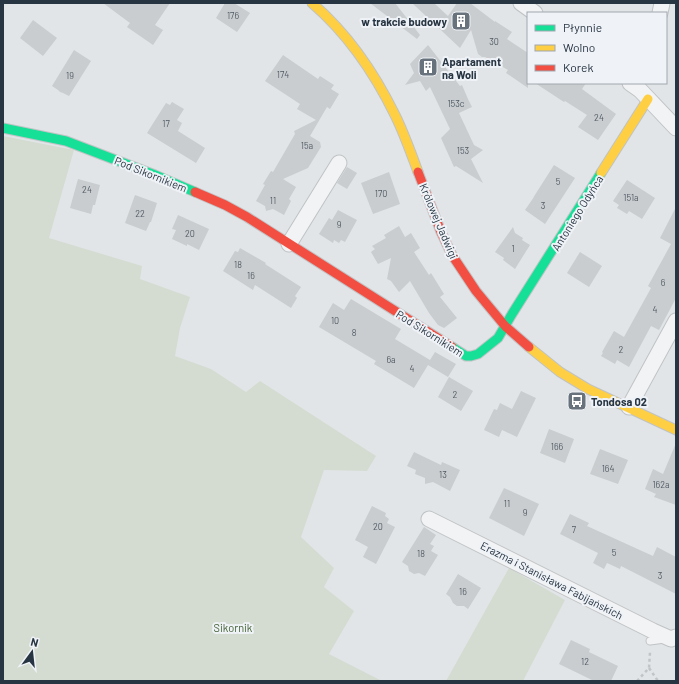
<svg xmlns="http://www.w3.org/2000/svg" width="679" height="684" viewBox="0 0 679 684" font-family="Barlow,sans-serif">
<rect width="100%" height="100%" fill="#e2e5e7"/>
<g fill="#d4dcd2">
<path d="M 3,136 L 74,150 L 49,238 L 142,266 L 140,279 L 190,297 L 180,328 L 175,356 L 211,369 L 246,392 L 260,381 L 376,456 L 367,471 L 324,470 L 301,537 L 334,568 L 324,587 L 354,611 L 329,654 L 382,681 L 3,681 Z"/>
<path d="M 509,568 L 565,600 L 523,681 L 446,681 Z"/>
</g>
<g fill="#cacdcf">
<path d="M 103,3 L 170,3 L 155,25 L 163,30 L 153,45 L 127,27 L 130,23 Z"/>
<path d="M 225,3 L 234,3 L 250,13 L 237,32 L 216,18 Z"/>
<path d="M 370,3 L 395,3 L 420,35 L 417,39 Z"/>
<path d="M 412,3 L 434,3 L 448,16 L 457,3 L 470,3 L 495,22 L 495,21 L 512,32 L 507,39 L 528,53 L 528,88 L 506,73 L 508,70 L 485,57 L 482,57 L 478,54 L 471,30 L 460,48 Z"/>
<path d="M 33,20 L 57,38 L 43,56 L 20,38 Z"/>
<path d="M 428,45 L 460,86 L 462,85 L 468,99 L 472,107 L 459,113 L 474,145 L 483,150 L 471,159 L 483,183 L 456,166 L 454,167 L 441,138 L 450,129 L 430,87 L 426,91 L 420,81 L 405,85 L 414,73 L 410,64 Z"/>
<path d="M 74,50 L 91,61 L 69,96 L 63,93 L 60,92 L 58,90 L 52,86 Z"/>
<path d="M 283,55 L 318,79 L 320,76 L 334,85 L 331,89 L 339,94 L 330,109 L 327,107 L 310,136 L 320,142 L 321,147 L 308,168 L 283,179 L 296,187 L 289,199 L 291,201 L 284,215 L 273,209 L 266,211 L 265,206 L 256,201 L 265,185 L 263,184 L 271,171 L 273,172 L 295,134 L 294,131 L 316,120 L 297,109 L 300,104 L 265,81 Z"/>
<path d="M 535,83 L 586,83 L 582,89 L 616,114 L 598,140 L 578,127 L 587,115 L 565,101 L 564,102 Z"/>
<path d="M 172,102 L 184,109 L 177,120 L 182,123 L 178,131 L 205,148 L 196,163 L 147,133 L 166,103 L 170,105 Z"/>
<path d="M 554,165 L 575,178 L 545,224 L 525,210 L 534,197 L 533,198 Z"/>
<path d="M 347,167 L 357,173 L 347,189 L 337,183 Z"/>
<path d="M 389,172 L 400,204 L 373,214 L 361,183 Z"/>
<path d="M 78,179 L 100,185 L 95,205 L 93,205 L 91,214 L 70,208 Z"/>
<path d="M 627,180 L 655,198 L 642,219 L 629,211 L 627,214 L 617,208 L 619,205 L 613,201 Z"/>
<path d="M 135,195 L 157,203 L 151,222 L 150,222 L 146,231 L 125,223 Z"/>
<path d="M 676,207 L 676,298 L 659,330 L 651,326 L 629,367 L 617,360 L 615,364 L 601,356 L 603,353 L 602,352 L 614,331 L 624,337 L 651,288 L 648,286 L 671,244 L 660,238 Z"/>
<path d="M 338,210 L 357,220 L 345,242 L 341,240 L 339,243 L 334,240 L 333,243 L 319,234 L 329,218 L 332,220 Z"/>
<path d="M 178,215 L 209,229 L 199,250 L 187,244 L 187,246 L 172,239 L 176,230 L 172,229 Z"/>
<path d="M 399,226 L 405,237 L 411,233 L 420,248 L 414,252 L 429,275 L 431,273 L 444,294 L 440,297 L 457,318 L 444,328 L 438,325 L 429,313 L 410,281 L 399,292 L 391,281 L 387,279 L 391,258 L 378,264 L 371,252 L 375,249 L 372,246 L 386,238 L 384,235 Z"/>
<path d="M 513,227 L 515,233 L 523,238 L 522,240 L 530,245 L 515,269 L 503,260 L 504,258 L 495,252 Z"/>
<path d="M 240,248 L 266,263 L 265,264 L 301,287 L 295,296 L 297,298 L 291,308 L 255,285 L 253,290 L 223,271 L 235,251 L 238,252 Z"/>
<path d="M 580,252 L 602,266 L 589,287 L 567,273 Z"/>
<path d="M 351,299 L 401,329 L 395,339 L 430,360 L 435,352 L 456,364 L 448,377 L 428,365 L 414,388 L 374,364 L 376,361 L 319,327 L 333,303 L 344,310 Z"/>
<path d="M 449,377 L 473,391 L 461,411 L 438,397 Z"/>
<path d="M 521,391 L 536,398 L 517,437 L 502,430 L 499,437 L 484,430 L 494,409 L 497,410 L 500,403 L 512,409 Z"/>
<path d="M 549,429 L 574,439 L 565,463 L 540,453 Z"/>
<path d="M 676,443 L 676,505 L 654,497 L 656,494 L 645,489 L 653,469 L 663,474 Z"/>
<path d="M 600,449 L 628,460 L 618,484 L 590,474 Z"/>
<path d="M 414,452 L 441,465 L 442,462 L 460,470 L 450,491 L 433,482 L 425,484 L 425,478 L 415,474 L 416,470 L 407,466 Z"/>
<path d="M 504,488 L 539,504 L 524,536 L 489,518 Z"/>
<path d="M 372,506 L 386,513 L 385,516 L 389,519 L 387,523 L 395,527 L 376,564 L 363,557 L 368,547 L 355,540 Z"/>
<path d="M 570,514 L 589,523 L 587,526 L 653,556 L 657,547 L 676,557 L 676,594 L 621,566 L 620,569 L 607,563 L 604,569 L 593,563 L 598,553 L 560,534 Z"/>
<path d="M 424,527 L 436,535 L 430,544 L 434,546 L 431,551 L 438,555 L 425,576 L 419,573 L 414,574 L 409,571 L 408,566 L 402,562 Z"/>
<path d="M 458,574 L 481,588 L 468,609 L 464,606 L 457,606 L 453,603 L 450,597 L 446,594 Z"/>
<path d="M 571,640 L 590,649 L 589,652 L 618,666 L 611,681 L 594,681 L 559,664 Z"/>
</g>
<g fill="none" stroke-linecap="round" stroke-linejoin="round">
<g stroke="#c0c3c5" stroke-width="9">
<path id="lane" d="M 650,641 L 665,639"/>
</g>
<g stroke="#c0c3c5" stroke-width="17">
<g id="street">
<path d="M 521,3 L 535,13"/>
<path d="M 660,13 L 662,3"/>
<path d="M 630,83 L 640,90 L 676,128"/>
<path d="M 289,244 L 339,163"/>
<path d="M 629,407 L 676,321"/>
<path d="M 429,519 L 653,631 L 671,639 L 676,637"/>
</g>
</g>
<g stroke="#c0c3c5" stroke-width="11">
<g id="fast">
<path d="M 3,128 L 66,141 L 155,175 L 195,192"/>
<path d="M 452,347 L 466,356 L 471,356 L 478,354 L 498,338 L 512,314 L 601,173"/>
</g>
</g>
<g stroke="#c0c3c5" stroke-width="11">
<g id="slow">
<path d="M 312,3 C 347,33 375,74 395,115 C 404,133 411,153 418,172"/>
<path d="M 601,173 L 648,99"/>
<path d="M 529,347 L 560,372 L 588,389 L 676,430"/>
</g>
</g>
<g stroke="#c0c3c5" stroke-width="11">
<g id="jam">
<path d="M 418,172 L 441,232 L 452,255 L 476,291 L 505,326 L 529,347"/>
<path d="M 195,192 L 225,205 L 247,217 L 452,347"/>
</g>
</g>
<g stroke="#c1c4c8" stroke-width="2.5" stroke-dasharray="3 3" stroke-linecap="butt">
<path d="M 649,668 L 658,681"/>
<path d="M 637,681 L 649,668 L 650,652"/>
</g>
<use href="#lane" stroke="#f2f3f4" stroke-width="7"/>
<use href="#street" stroke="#f2f3f4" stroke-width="15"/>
<use href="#fast" stroke="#16e098" stroke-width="9"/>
<use href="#slow" stroke="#ffcf43" stroke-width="9"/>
<use href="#jam" stroke="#f24e42" stroke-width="9"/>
</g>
<defs>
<g id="building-square" transform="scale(1)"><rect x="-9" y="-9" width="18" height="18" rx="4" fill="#68727c" stroke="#eff3f7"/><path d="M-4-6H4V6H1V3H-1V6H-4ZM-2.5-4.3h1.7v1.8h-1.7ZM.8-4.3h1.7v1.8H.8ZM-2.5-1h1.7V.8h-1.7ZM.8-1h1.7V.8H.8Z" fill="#fff"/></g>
<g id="bus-square" transform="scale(1)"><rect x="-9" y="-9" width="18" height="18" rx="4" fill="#68727c" stroke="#eff3f7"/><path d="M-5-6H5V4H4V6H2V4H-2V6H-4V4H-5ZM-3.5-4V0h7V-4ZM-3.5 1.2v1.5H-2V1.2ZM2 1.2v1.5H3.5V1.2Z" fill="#fff"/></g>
</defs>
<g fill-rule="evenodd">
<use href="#building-square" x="461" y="21"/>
<use href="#building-square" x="428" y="67"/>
<use href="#bus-square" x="577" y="401"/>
</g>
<g text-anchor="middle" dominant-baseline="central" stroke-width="4" stroke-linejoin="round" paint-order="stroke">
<g font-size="9" fill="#505b66">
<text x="233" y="15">176</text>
<text x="494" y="41">30</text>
<text x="283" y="74">174</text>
<text x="70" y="75">19</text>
<text x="456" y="103">153c</text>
<text x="599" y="117">24</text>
<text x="166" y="123">17</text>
<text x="307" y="145">15a</text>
<text x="463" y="150">153</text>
<text x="558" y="181">5</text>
<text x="87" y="189">24</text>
<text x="381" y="193">170</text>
<text x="631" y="197">151a</text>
<text x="273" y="200">11</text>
<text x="543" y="205">3</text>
<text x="140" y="213">22</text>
<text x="339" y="224">9</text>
<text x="190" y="233">20</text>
<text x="513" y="248">1</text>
<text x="238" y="264">18</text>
<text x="251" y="275">16</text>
<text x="663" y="282">6</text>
<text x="655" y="309">4</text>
<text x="335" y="320">10</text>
<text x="354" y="332">8</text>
<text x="621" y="349">2</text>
<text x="391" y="359">6a</text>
<text x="412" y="368">4</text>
<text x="455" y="394">2</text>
<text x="557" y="446">166</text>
<text x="608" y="468">164</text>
<text x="443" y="474">13</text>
<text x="661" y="484">162a</text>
<text x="507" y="503">11</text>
<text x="525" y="512">9</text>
<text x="378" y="526">20</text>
<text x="574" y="529">7</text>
<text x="614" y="552">5</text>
<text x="421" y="553">18</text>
<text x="660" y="575">3</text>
<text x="463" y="591">16</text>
<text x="585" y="661">12</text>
</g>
<g font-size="11" font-weight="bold" fill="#273442" stroke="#eff3f7" text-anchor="start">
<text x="447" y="21" text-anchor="end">w trakcie budowy</text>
<text x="442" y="61">Apartament<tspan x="442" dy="13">na Woli</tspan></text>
<text x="591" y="401">Tondosa 02</text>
</g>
<g font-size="11" fill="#273442" stroke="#eff3f7">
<text transform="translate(151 174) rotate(22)">Pod Sikornikiem</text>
<text transform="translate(577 213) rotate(-58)">Antoniego Odyńca</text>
<text transform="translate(439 221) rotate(67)">Królowej Jadwigi</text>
<text transform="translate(430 333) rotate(32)">Pod Sikornikiem</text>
<text transform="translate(552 580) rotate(27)">Erazma i Stanisława Fabijańskich</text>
</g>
<g font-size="11" fill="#415f33" stroke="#eff3f7">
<text x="233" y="627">Sikornik</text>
</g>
</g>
<rect width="679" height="684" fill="none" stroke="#273442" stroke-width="8"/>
<rect x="527" y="12" width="140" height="72" fill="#eff3f7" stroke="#9fa7af"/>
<rect x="535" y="25" width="20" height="6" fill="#16e098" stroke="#9fa7af"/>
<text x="563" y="32" font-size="12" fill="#273442">Płynnie</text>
<rect x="535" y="45" width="20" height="6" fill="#ffcf43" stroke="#9fa7af"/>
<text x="563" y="52" font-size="12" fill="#273442">Wolno</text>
<rect x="535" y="65" width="20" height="6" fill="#f24e42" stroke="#9fa7af"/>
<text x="563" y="72" font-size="12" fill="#273442">Korek</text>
<g transform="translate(32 652) rotate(15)" stroke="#eff3f7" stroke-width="3" paint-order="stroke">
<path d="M0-3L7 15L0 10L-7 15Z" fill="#273442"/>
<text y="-6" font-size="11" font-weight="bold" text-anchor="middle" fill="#273442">N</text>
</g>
</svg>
